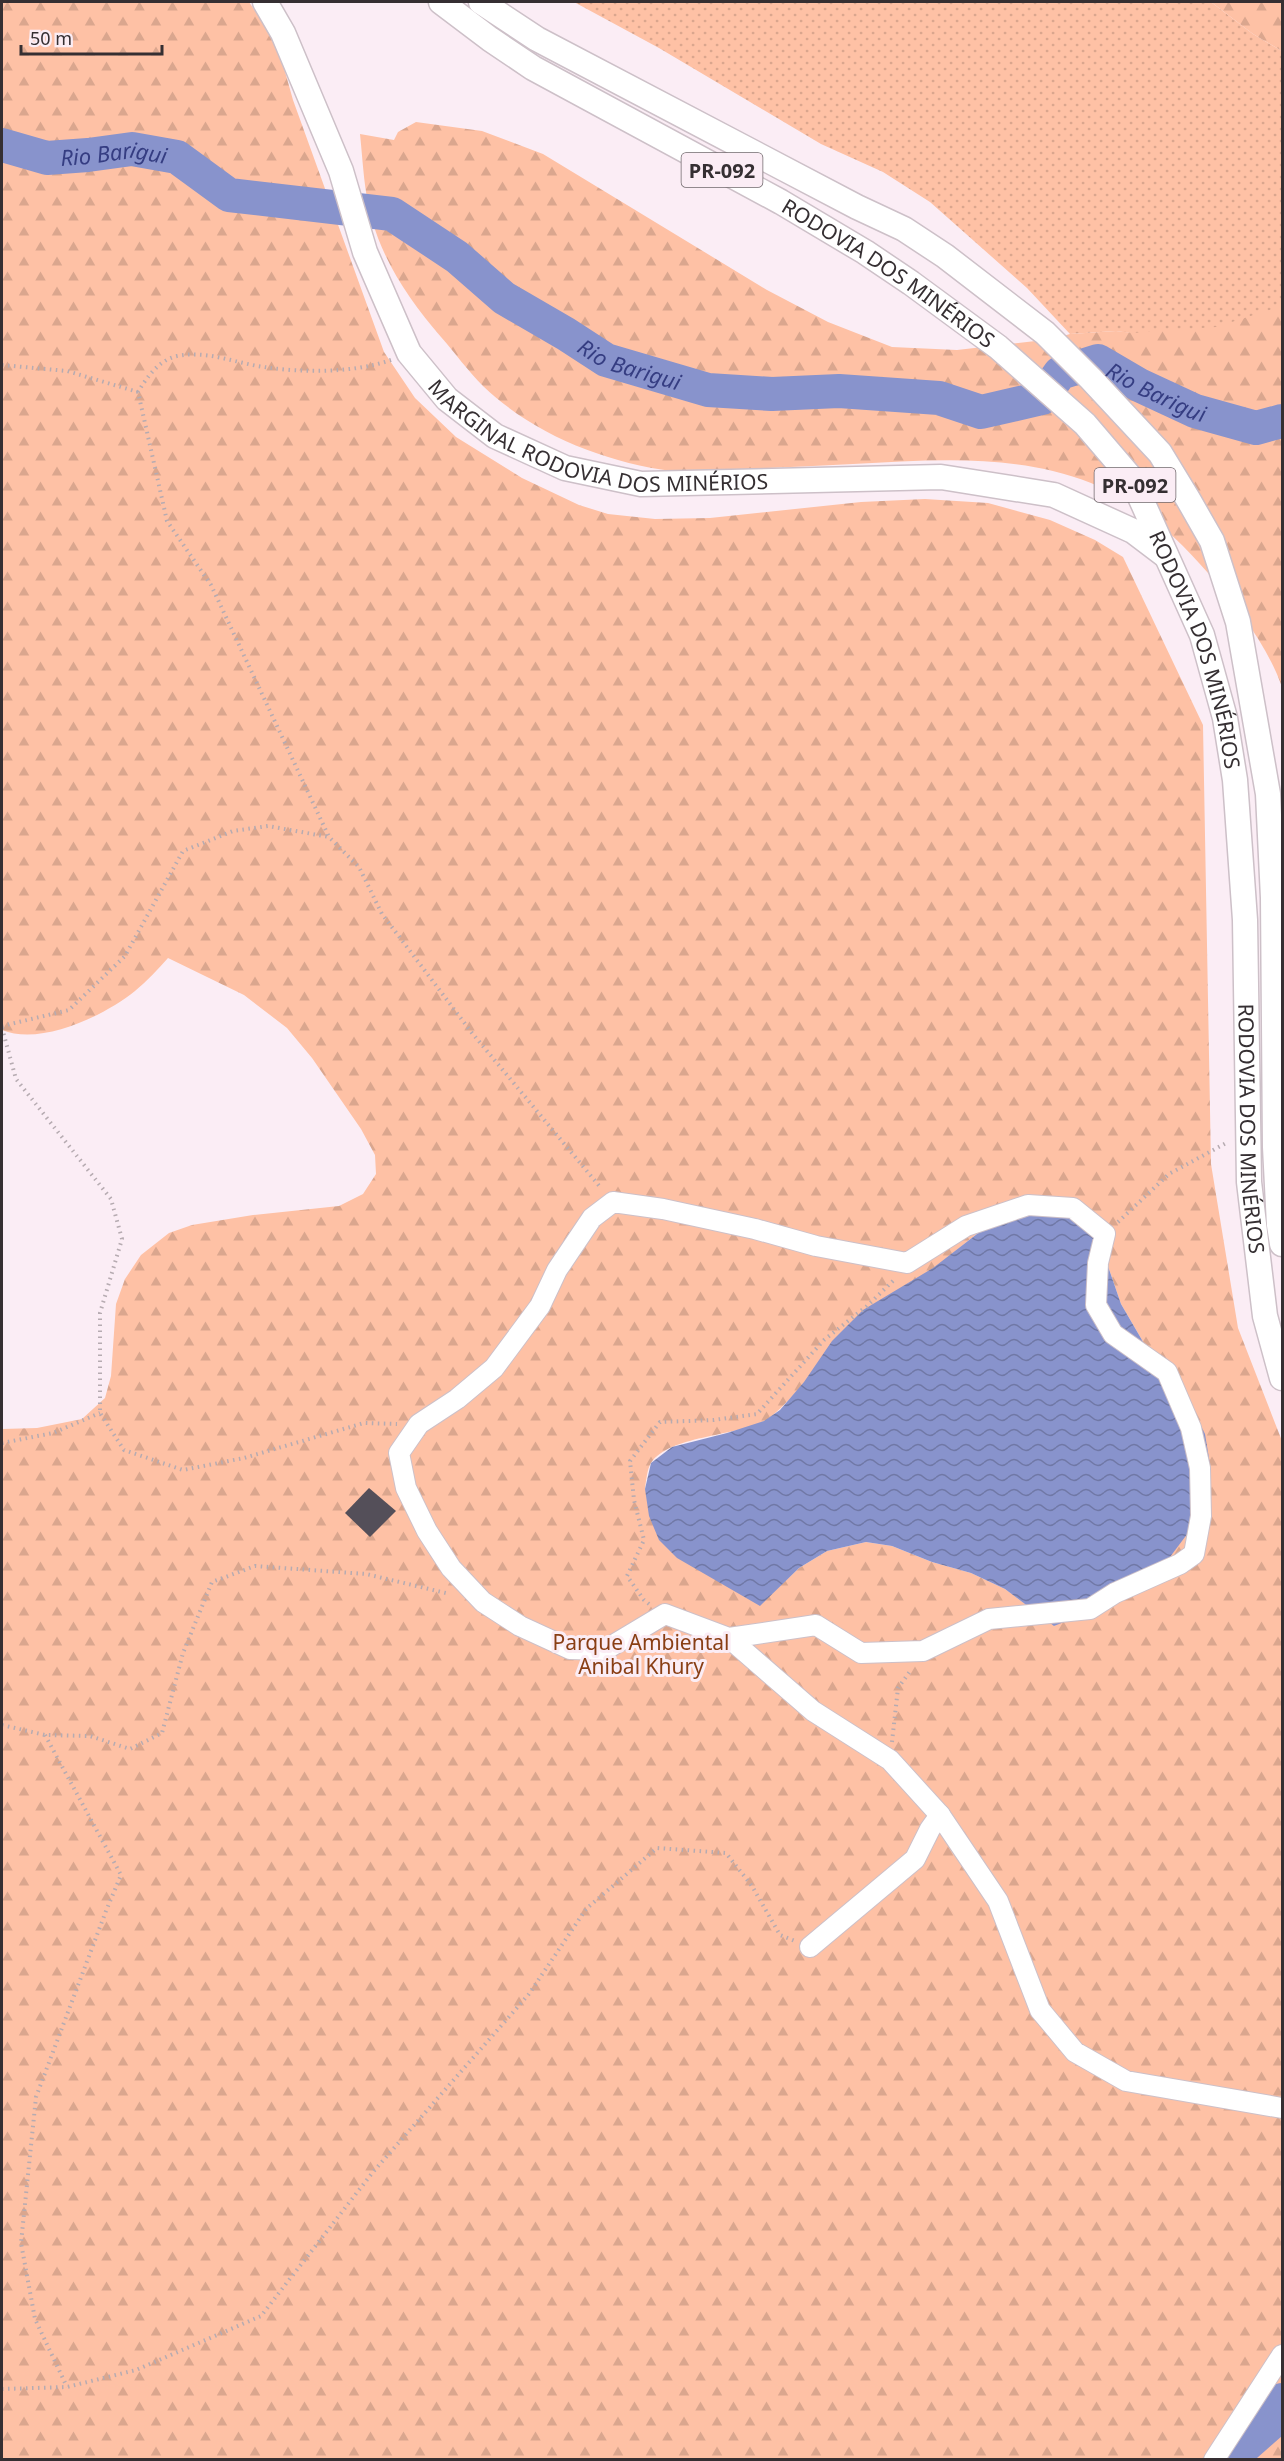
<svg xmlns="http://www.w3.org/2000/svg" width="1284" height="2461" viewBox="0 0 1284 2461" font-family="'Noto Sans',sans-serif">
<defs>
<pattern id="green-dots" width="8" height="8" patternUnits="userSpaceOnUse" patternTransform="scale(1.5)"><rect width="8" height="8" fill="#fec1a5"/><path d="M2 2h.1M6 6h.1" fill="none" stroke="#daa68e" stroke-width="1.8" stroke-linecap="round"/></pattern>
<pattern id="forest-firs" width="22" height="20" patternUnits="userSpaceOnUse" patternTransform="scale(1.5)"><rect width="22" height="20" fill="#fec1a5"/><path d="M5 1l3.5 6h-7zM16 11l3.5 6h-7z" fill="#daa68e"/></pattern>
<pattern id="water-waves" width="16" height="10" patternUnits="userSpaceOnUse" patternTransform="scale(1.5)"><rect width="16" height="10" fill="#8893cc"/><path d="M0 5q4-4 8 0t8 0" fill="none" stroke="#7078a6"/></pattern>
</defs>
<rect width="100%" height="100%" fill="#fbedf5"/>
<path fill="url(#green-dots)" d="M 574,2 L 1211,2 L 1253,34 L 1282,51 L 1282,329 L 1222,346 L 1116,331 L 1070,334 L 1027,288 L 930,202 L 883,172 L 821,144 L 659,48 Z"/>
<g fill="url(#forest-firs)" fill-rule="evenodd">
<path d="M 2,2 L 249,2 L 277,43 L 293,100 L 384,352 L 415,398 L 456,437 L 522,478 L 579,505 L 608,514 L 655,519 L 710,518 L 861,502 L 925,499 L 988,503 L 1050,520 L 1095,540 L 1123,557 L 1203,725 L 1211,1164 L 1238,1328 L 1282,1441 L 1282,2459 L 2,2459 L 2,1429 L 37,1428 L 82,1419 L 105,1398 L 111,1376 L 116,1304 L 125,1279 L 141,1255 L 169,1233 L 192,1225 L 253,1215 L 339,1206 L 363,1194 L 376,1174 L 375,1155 L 361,1129 L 312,1058 L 287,1028 L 244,995 L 168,958 C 158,969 147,981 135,991 C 104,1016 41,1046 2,1030 ZM 986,1227 L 1100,1243 L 1121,1304 L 1149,1352 L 1055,1626 L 1005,1589 L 971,1573 L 932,1562 L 892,1546 L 866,1542 L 827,1551 L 799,1568 L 760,1605 L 645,1489 C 646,1482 647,1469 651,1463 C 670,1435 736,1437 766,1420 C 786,1407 800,1385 818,1369 C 873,1321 927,1272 986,1227 Z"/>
<path d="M 1211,2 L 1282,2 L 1282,51 L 1253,34 Z"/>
<path d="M 416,122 L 482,131 L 543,154 L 767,290 L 828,322 L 892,347 L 957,350 L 1053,339 L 1070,334 L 1116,331 L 1133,333 L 1216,327 L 1282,306 L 1282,687 C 1267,645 1237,606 1208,573 C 1174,534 1140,503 1091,483 C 1015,453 933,460 853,464 C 793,467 732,470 672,471 C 604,462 533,434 483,386 C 468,371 455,353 441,337 C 411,302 385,265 372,220 C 364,192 363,163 360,134 L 394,140 L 398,132 Z"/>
</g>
<path fill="url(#water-waves)" d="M 1012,1211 L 1074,1211 L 1100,1243 L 1121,1304 L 1149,1352 L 1188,1400 L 1205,1434 L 1210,1464 L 1208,1485 L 1194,1525 L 1167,1561 L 1102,1607 L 1054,1626 L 1005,1589 L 971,1573 L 932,1562 L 892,1546 L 866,1542 L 827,1551 L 799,1568 L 760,1606 L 677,1558 L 659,1540 L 649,1516 L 645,1489 L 651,1463 L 672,1447 L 727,1433 L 764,1421 L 780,1410 L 804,1382 L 832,1341 L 863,1310 L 933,1268 L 986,1227 Z"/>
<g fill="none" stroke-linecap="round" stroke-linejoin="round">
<g stroke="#8893cc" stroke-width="34">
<path id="s1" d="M 2,145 L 47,158 L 88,155 L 132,149 L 177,157 L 229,195 L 392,214 L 457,257 L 504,298 L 566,334 L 606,360 L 708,390 L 772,394 L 839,391 L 939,398 L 981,412 L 1042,398 L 1060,373 L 1098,361 L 1139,385 L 1195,411 L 1256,428 L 1282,421"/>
<path d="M 1229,2460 L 1271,2423 L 1282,2400"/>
</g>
</g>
<path fill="#544f59" d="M 369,1488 L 396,1511 L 370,1537 L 345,1513 Z"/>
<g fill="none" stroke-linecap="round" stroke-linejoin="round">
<g stroke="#cdc0c8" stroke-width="22">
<g id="minor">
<path d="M 729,1638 L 816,1625 L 861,1653 L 923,1651 L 989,1619 L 1090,1609 L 1115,1593 L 1180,1564 L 1194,1554 L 1201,1516 L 1200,1468 L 1191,1428 L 1167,1372 L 1113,1334 L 1096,1305 L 1098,1263 L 1105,1234 L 1073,1208 L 1028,1205 L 966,1226 L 907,1263 L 816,1246 L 755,1229 L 663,1209 L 613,1202 L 592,1218 L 557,1270 L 540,1306 L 494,1368 L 457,1399 L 419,1424 L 399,1453 L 406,1488 L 427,1531 L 451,1568 L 483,1602 L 520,1626 L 570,1649 L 605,1650 L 665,1614 L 729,1638 L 813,1711 L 890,1760 L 940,1815 L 998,1901 L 1040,2010 L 1075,2052 L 1126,2081 L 1282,2108"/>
<path d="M 810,1947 L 915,1859 L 930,1829 L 940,1815"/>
<path d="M 1214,2460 L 1282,2355"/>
</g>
</g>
<g stroke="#cdc0c8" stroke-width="27">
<g id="major">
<path id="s2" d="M 265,2 L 283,33 L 341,171 L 365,252 L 409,353 L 447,399 L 495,436 L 565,468 L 641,484 L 941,477 L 1054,495 L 1133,531 L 1166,556"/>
<path id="s3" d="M 441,2 L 490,39 L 533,68 L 781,202 L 865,252 L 911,283 L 998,347 L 1085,424 L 1132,479 L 1202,635 L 1225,718 L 1235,780 L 1245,920 L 1249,1182 L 1265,1316 L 1282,1378"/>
<path d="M 481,2 L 537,39 L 857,207 L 904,229 L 945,256 L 1045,333 L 1091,379 L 1160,453 L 1188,499 L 1212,541 L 1238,622 L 1268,794 L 1273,898 L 1275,1147 L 1279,1225 L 1282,1244"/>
</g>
</g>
<g stroke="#b6abb1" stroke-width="4" stroke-dasharray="1.5 4.5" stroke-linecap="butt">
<path d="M 391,360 C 353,373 304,373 264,367 C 235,363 207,350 177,356 C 159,360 147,377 138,392 L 167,521 L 211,585 L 329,837 L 359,867 L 382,914 L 472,1033 L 601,1188"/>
<path d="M 2,365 L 67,371 L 138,392"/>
<path d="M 2,1026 L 69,1010 L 125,956 L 183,851 L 233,831 L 268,826 L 329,837"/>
<path d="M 2,1028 L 16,1079 L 111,1199 L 122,1239 L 100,1313 L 100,1413 L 124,1450 L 183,1470 L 244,1458 L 364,1423 L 397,1424"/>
<path d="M 1118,1222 L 1169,1174 L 1228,1142"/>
<path d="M 2,1443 L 53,1433 L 100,1413"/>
<path d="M 649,1604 L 644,1600 L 627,1576 L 644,1540 L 634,1500 L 630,1461 L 660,1422 L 714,1420 L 757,1414 L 824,1340 L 867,1306 L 895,1279"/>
<path d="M 2,1725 L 45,1735 L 90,1736 L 130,1749 L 162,1733 L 183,1653 L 212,1582 L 255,1566 L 366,1574 L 450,1594"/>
<path d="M 45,1735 L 121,1875 L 106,1911 L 36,2097 L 21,2243 L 35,2319 L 67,2387"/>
<path d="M 892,1742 L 898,1688 L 911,1670"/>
<path d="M 2,2389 L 67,2387 L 136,2370 L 261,2316 L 373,2172 L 529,1994 L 586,1909 L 657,1848 L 726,1853 L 752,1886 L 780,1935 L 795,1941"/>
</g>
<use href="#minor" stroke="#fff" stroke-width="20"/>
<use href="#major" stroke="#fff" stroke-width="24"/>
</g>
<g text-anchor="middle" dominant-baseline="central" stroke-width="6" stroke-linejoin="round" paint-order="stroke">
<g fill="#fbedf5" stroke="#70686c" stroke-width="1.5">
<rect x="681.5" y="153" width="81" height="34" rx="4.5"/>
<rect x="1094.5" y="468" width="81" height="34" rx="4.5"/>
</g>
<g font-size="20" font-weight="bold" fill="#352f32">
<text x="722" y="170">PR-092</text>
<text x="1135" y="485">PR-092</text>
</g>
<g font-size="21" fill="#352f32" stroke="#fbedf5">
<text stroke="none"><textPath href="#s3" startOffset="524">RODOVIA DOS MINÉRIOS</textPath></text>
<text stroke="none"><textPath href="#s2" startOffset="600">MARGINAL RODOVIA DOS MINÉRIOS</textPath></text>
<text stroke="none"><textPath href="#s3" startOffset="1028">RODOVIA DOS MINÉRIOS</textPath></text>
<text stroke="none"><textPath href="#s3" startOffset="1514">RODOVIA DOS MINÉRIOS</textPath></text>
</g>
<g font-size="21" fill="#893e14" stroke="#fbedf5">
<text x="641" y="1642">Parque Ambiental<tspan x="641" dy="24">Anibal Khury</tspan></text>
</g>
<g font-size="22" font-style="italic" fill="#353d82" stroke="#fbedf5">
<text stroke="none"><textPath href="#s1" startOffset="114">Rio Barigui</textPath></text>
<text stroke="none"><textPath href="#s1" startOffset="690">Rio Barigui</textPath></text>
<text stroke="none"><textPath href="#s1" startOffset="1248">Rio Barigui</textPath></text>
</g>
</g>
<rect width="1284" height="2461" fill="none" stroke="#352f32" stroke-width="6"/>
<path d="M21 45v9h141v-9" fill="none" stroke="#352f32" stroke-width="3"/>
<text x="30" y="45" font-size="18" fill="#352f32" stroke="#fbedf5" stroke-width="4.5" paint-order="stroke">50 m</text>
</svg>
